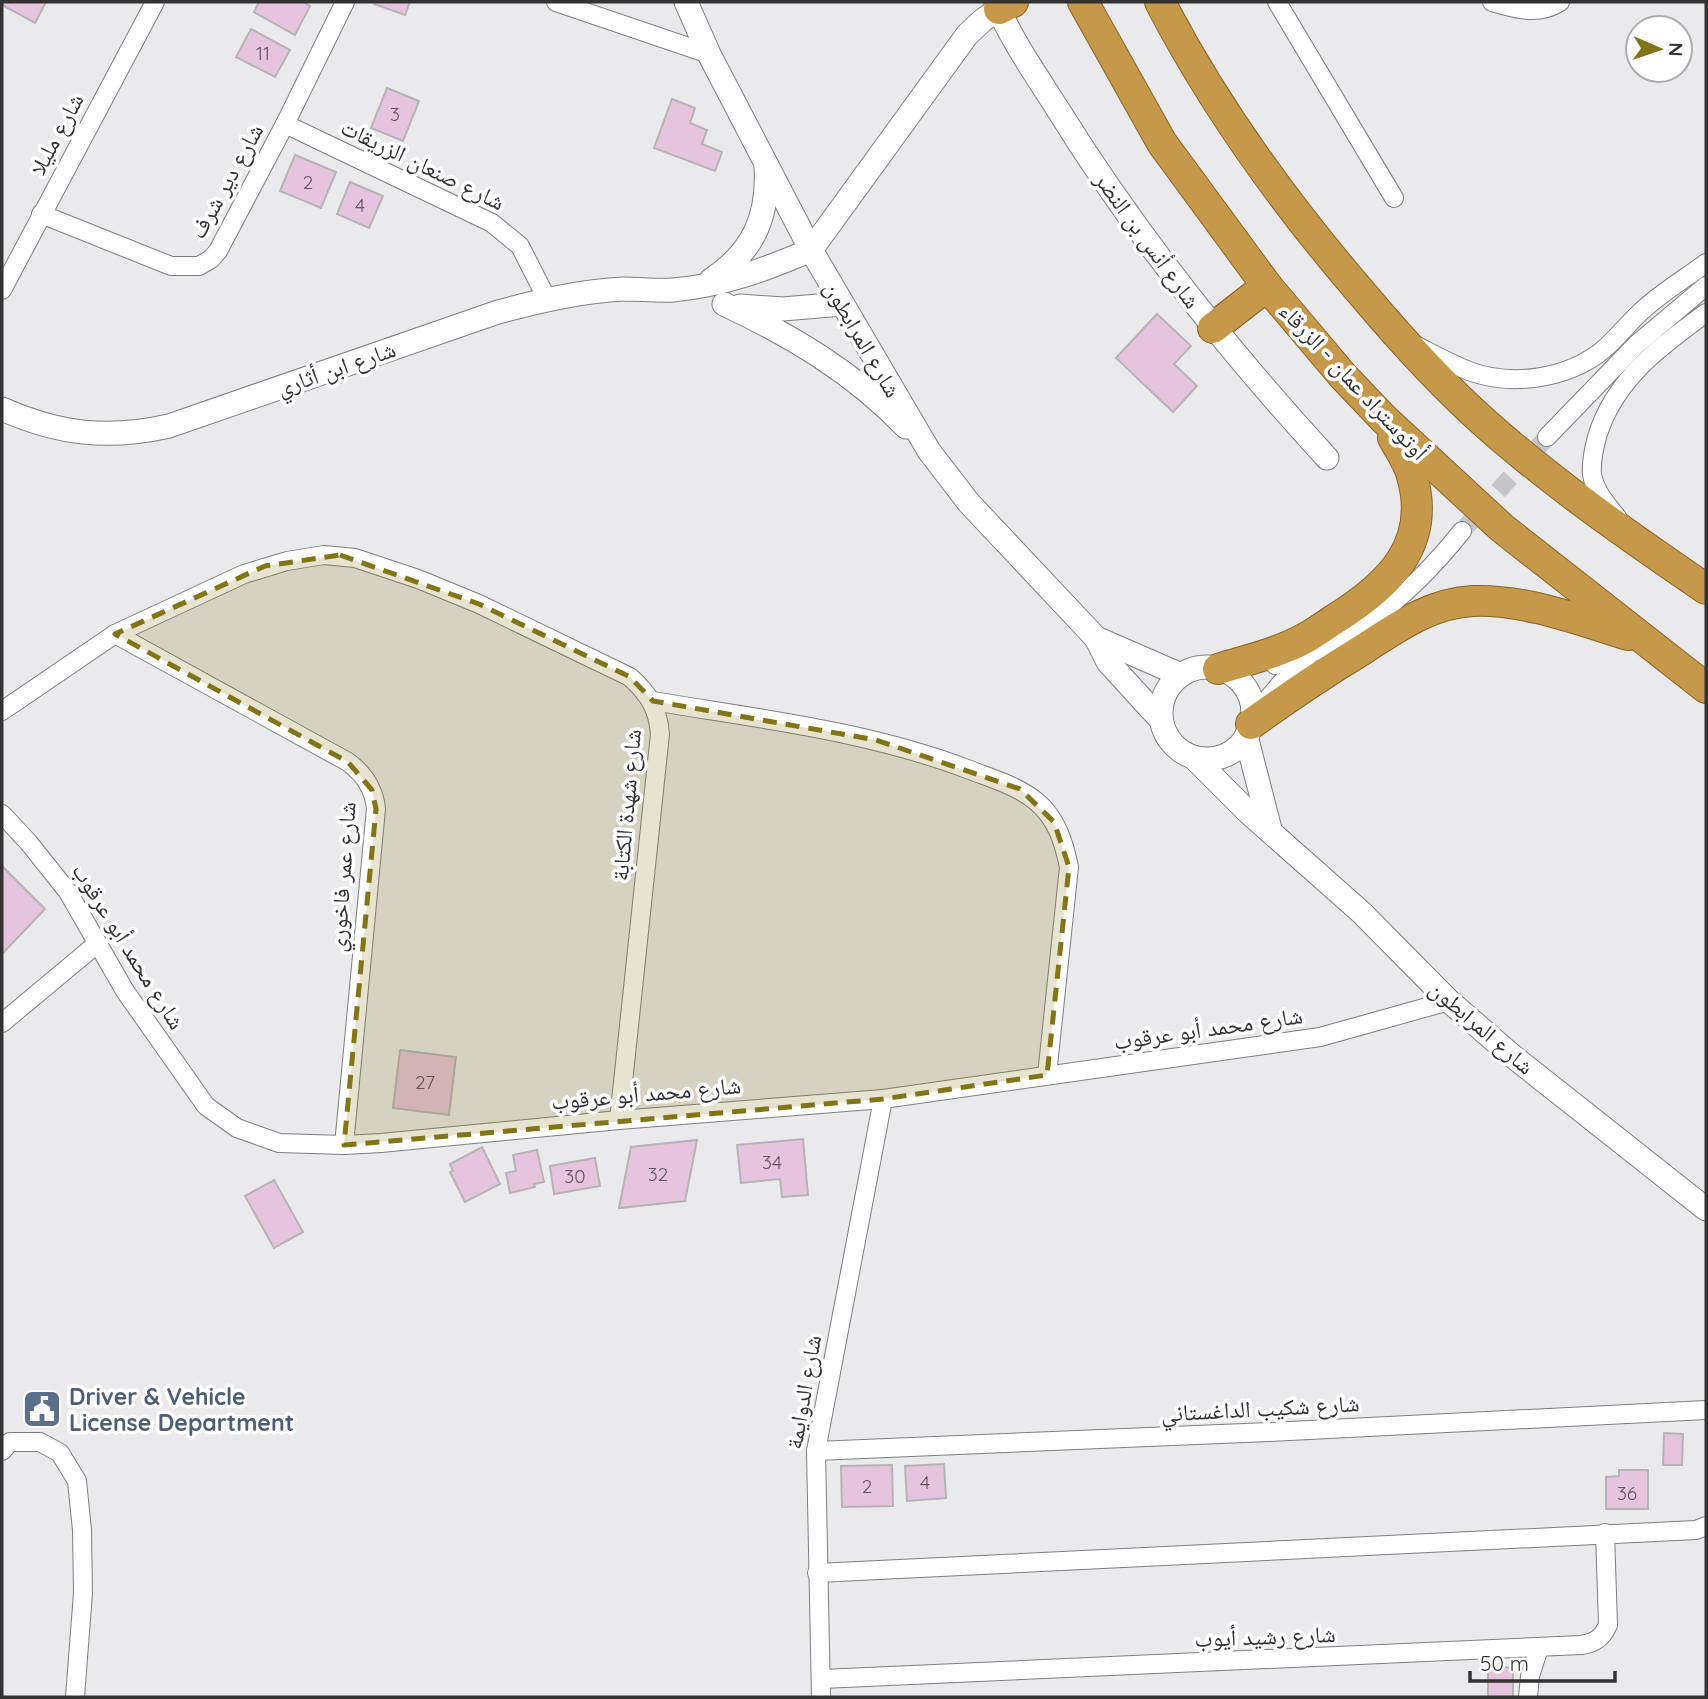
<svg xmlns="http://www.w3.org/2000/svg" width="1708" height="1699" viewBox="0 0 1708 1699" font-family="Quicksand,'Noto Naskh Arabic',sans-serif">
<rect width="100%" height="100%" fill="#eaeaec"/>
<g fill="#e7c4de" stroke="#b5b3b4" stroke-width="2">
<path d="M 2,2 L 46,2 L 35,23 L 2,5 Z"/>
<path d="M 259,2 L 303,2 L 310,6 L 295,35 L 254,12 Z"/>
<path d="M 375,2 L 410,2 L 405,15 L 374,4 Z"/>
<path d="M 251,29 L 290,50 L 275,77 L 236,57 Z"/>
<path d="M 387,88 L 419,101 L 403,141 L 371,128 Z"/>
<path d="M 672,99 L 695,108 L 690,123 L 707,130 L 702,144 L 722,152 L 715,171 L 654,148 Z"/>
<path d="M 295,155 L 336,172 L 321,208 L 280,191 Z"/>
<path d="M 350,182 L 383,196 L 369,228 L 337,214 Z"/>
<path d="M 1157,314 L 1191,346 L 1174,364 L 1197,386 L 1173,412 L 1116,358 Z"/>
<path d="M 2,866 L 45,909 L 2,954 Z"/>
<path d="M 400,1050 L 456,1057 L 449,1115 L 393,1108 Z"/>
<path d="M 803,1139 L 808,1195 L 782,1197 L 780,1179 L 741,1183 L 737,1145 Z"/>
<path d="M 697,1140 L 685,1201 L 619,1208 L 631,1147 Z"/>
<path d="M 482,1147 L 500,1184 L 465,1202 L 450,1172 L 453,1171 L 450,1164 Z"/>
<path d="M 537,1150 L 544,1182 L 534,1184 L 535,1187 L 510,1193 L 506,1173 L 516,1171 L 513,1155 Z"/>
<path d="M 595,1158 L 600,1186 L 554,1194 L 550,1166 Z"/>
<path d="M 274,1180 L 303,1232 L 274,1248 L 245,1196 Z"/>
<path d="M 1664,1433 L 1683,1434 L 1682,1465 L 1663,1465 Z"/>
<path d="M 944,1464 L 946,1498 L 907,1501 L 905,1466 Z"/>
<path d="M 892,1465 L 893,1506 L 842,1507 L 841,1466 Z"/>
<path d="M 1619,1470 L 1648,1470 L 1648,1509 L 1606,1509 L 1606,1477 L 1619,1476 Z"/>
<path d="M 1513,1667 L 1513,1697 L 1488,1697 L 1488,1668 Z"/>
</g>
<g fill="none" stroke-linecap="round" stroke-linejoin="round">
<path stroke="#c5c5c7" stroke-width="18" stroke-dasharray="18 9" stroke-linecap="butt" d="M 1462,531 L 1547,437"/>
<g stroke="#7f7f80" stroke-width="20">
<g id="minor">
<path d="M 556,2 L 709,54"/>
<path d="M 1277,2 L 1394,198"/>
<path d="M 1492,2 C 1516,9 1538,16 1560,2"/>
<path d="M 285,124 L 492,223 L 520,246 L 547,299"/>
<path d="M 41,214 L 171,266 L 199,266 L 211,259 L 218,251 L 285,124 L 345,2"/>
<path d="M 2,290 L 155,2"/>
<path d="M 1415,345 C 1433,354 1451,364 1469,371 C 1512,387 1567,379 1603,350 C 1618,337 1630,321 1645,308 C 1664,291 1686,278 1706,263"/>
<path d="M 1547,437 L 1636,345 L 1706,286"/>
<path d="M 1617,517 C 1607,505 1595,491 1592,475 C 1591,463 1594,448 1597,437 C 1614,380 1660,346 1706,313"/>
<path d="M 115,634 L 348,762 C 364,774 374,788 376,809 L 344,1145"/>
<path d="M 1275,665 C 1351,647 1414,591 1462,531"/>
<path d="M 653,701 C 760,719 868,731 970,770 C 993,779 1018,786 1037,802 C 1057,819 1064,843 1069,867 L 1047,1075"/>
<path d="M 1261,707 L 1281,683 L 1307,659"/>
<path d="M 2,711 L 115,634 L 244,574 L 287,561 L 324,555 L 355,558 L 418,579 L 479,604 L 630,677 C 649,694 658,709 660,734 L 619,1120"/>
<path d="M 2,814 L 29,843 L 68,892 L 125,991 L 206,1106 L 237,1128 L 279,1143 L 344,1145 L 381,1143 L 619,1120 L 883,1099 L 1320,1037 L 1449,1001"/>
<path d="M 2,1023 L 98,943"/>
<path d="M 2,1451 L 10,1442 L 40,1442 L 60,1453 L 77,1481 L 82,1530 L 83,1593 L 75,1697"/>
<path d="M 816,1451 L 1269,1432 L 1706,1410"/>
<path d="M 817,1573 L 1696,1530 L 1706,1526"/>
<path d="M 822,1679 L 1581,1645 C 1595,1643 1602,1638 1608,1625 L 1605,1533"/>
<path d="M 821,1697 L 816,1451 L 883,1099"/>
<path d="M 1528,1697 L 1530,1676 L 1539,1648"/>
</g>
</g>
<g stroke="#7f7f80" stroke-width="25">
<g id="tertiary">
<path d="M 686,2 L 709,54 L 811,250 L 929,451 L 969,503 L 1096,638 L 1108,662 L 1161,720"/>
<path d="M 996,2 C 1008,35 1038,78 1057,108 C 1135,234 1227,349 1327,458"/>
<path d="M 711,280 C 753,252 769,217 766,167"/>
<path d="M 724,304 C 792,336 854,373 906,427"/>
<path d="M 740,306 L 783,309 L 842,304"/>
<path d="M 2,409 C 59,434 107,440 169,426 L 498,312 C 539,301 581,291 624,289 C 640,289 657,291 673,290 C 721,286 767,269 811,250 L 967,35 L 983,20 L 999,9"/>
<path d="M 1096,638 L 1181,675"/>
<circle cx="1207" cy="713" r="46"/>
<path d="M 1246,736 L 1270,829"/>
<path d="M 1194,758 L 1248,812 L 1362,913 L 1449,1001 L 1510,1054 L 1706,1209"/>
</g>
</g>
<g stroke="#896425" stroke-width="32">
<g id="trunk">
<path d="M 1083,2 L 1162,143 L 1267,286 L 1343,376 L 1384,419 L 1502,528 L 1706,688"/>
<path d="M 1160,2 C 1215,108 1287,207 1365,297 C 1403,342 1442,385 1486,424 C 1555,485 1630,537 1706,589"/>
<path d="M 999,9 L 1013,2"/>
<path d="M 1213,328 L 1267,286"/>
<path d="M 1218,669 C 1240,662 1263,657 1284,648 C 1303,641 1319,630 1335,619 C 1388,586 1432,545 1412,476 C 1409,463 1400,450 1393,438"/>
<path d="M 1251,724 C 1287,698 1324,673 1362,650 C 1396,628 1430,603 1473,601 C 1525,599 1579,620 1628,635"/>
</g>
</g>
<use href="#minor" stroke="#fff" stroke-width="18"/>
<use href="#tertiary" stroke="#fff" stroke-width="23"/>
<use href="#trunk" stroke="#c6984a" stroke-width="30"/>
</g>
<path fill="#827517" fill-opacity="0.2" stroke="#827517" stroke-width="5" stroke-dasharray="14 9" stroke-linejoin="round" d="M 340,555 L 479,604 L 630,677 L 653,701 L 876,740 L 1020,789 L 1054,822 L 1069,867 L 1047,1075 L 883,1099 L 344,1145 L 376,809 L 372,790 L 348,762 L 115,634 L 265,566 Z"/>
<defs>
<g id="civic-square" transform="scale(2.0125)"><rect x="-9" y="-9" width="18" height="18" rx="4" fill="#5c6f8a" stroke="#fff"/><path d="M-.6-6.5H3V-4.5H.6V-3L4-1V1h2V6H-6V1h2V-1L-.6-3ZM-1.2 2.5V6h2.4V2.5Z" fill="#fff"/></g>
</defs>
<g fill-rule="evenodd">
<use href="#civic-square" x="42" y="1409"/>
</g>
<g text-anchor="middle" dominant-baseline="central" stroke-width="7" stroke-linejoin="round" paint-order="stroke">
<g font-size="19" fill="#60575e">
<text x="263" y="53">11</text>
<text x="395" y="114">3</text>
<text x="308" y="182">2</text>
<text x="360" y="205">4</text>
<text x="425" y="1082">27</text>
<text x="772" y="1162">34</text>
<text x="658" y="1174">32</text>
<text x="575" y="1176">30</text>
<text x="925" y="1482">4</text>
<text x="867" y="1486">2</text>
<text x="1627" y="1493">36</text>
</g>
<g font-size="23" fill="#333" stroke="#fff">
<text transform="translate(56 134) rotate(-62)">شارع مليلا</text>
<text transform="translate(423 164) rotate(26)">شارع صنعان الزريقات</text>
<text transform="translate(226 181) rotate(-61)">شارع دير شرف</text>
<text transform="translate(1148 240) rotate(54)">شارع أنس بن النضر</text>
<text transform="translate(863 339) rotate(60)">شارع المرابطون</text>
<text transform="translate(336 368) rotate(-19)">شارع ابن أثاري</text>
<text transform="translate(1354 381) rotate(47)">أوتوستراد عمان - الزرقاء</text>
<text transform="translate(626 805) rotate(-85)">شارع شهدة الكتابة</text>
<text transform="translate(342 877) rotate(-86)">شارع عمر فاخوري</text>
<text transform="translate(129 946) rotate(58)">شارع محمد أبو عرقوب</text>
<text transform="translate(1482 1027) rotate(41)">شارع المرابطون</text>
<text transform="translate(1208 1028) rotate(-8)">شارع محمد أبو عرقوب</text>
<text transform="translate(646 1093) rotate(-5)">شارع محمد أبو عرقوب</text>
<text transform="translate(803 1392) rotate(-80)">شارع الدوايمة</text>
<text transform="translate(1260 1408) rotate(-3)">شارع شكيب الداغستاني</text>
<text transform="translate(1265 1636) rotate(-2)">شارع رشيد أيوب</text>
</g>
<g font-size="23" font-weight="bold" fill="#4e5e75" stroke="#fff" text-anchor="start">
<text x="69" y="1396">Driver &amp; Vehicle<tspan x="69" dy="26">License Department</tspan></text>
</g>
</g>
<rect width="1708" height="1699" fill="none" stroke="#333333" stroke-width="7"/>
<g transform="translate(1659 49) rotate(92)"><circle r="33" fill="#ffffff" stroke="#adadad" stroke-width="2"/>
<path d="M0-5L12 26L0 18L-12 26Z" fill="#827517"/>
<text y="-10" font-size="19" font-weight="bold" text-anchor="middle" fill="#333333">N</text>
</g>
<path d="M1470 1671v10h145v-10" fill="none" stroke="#333333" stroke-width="3.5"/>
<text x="1480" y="1671" font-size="21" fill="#333333" stroke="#ffffff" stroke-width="5" paint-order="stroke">50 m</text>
</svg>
